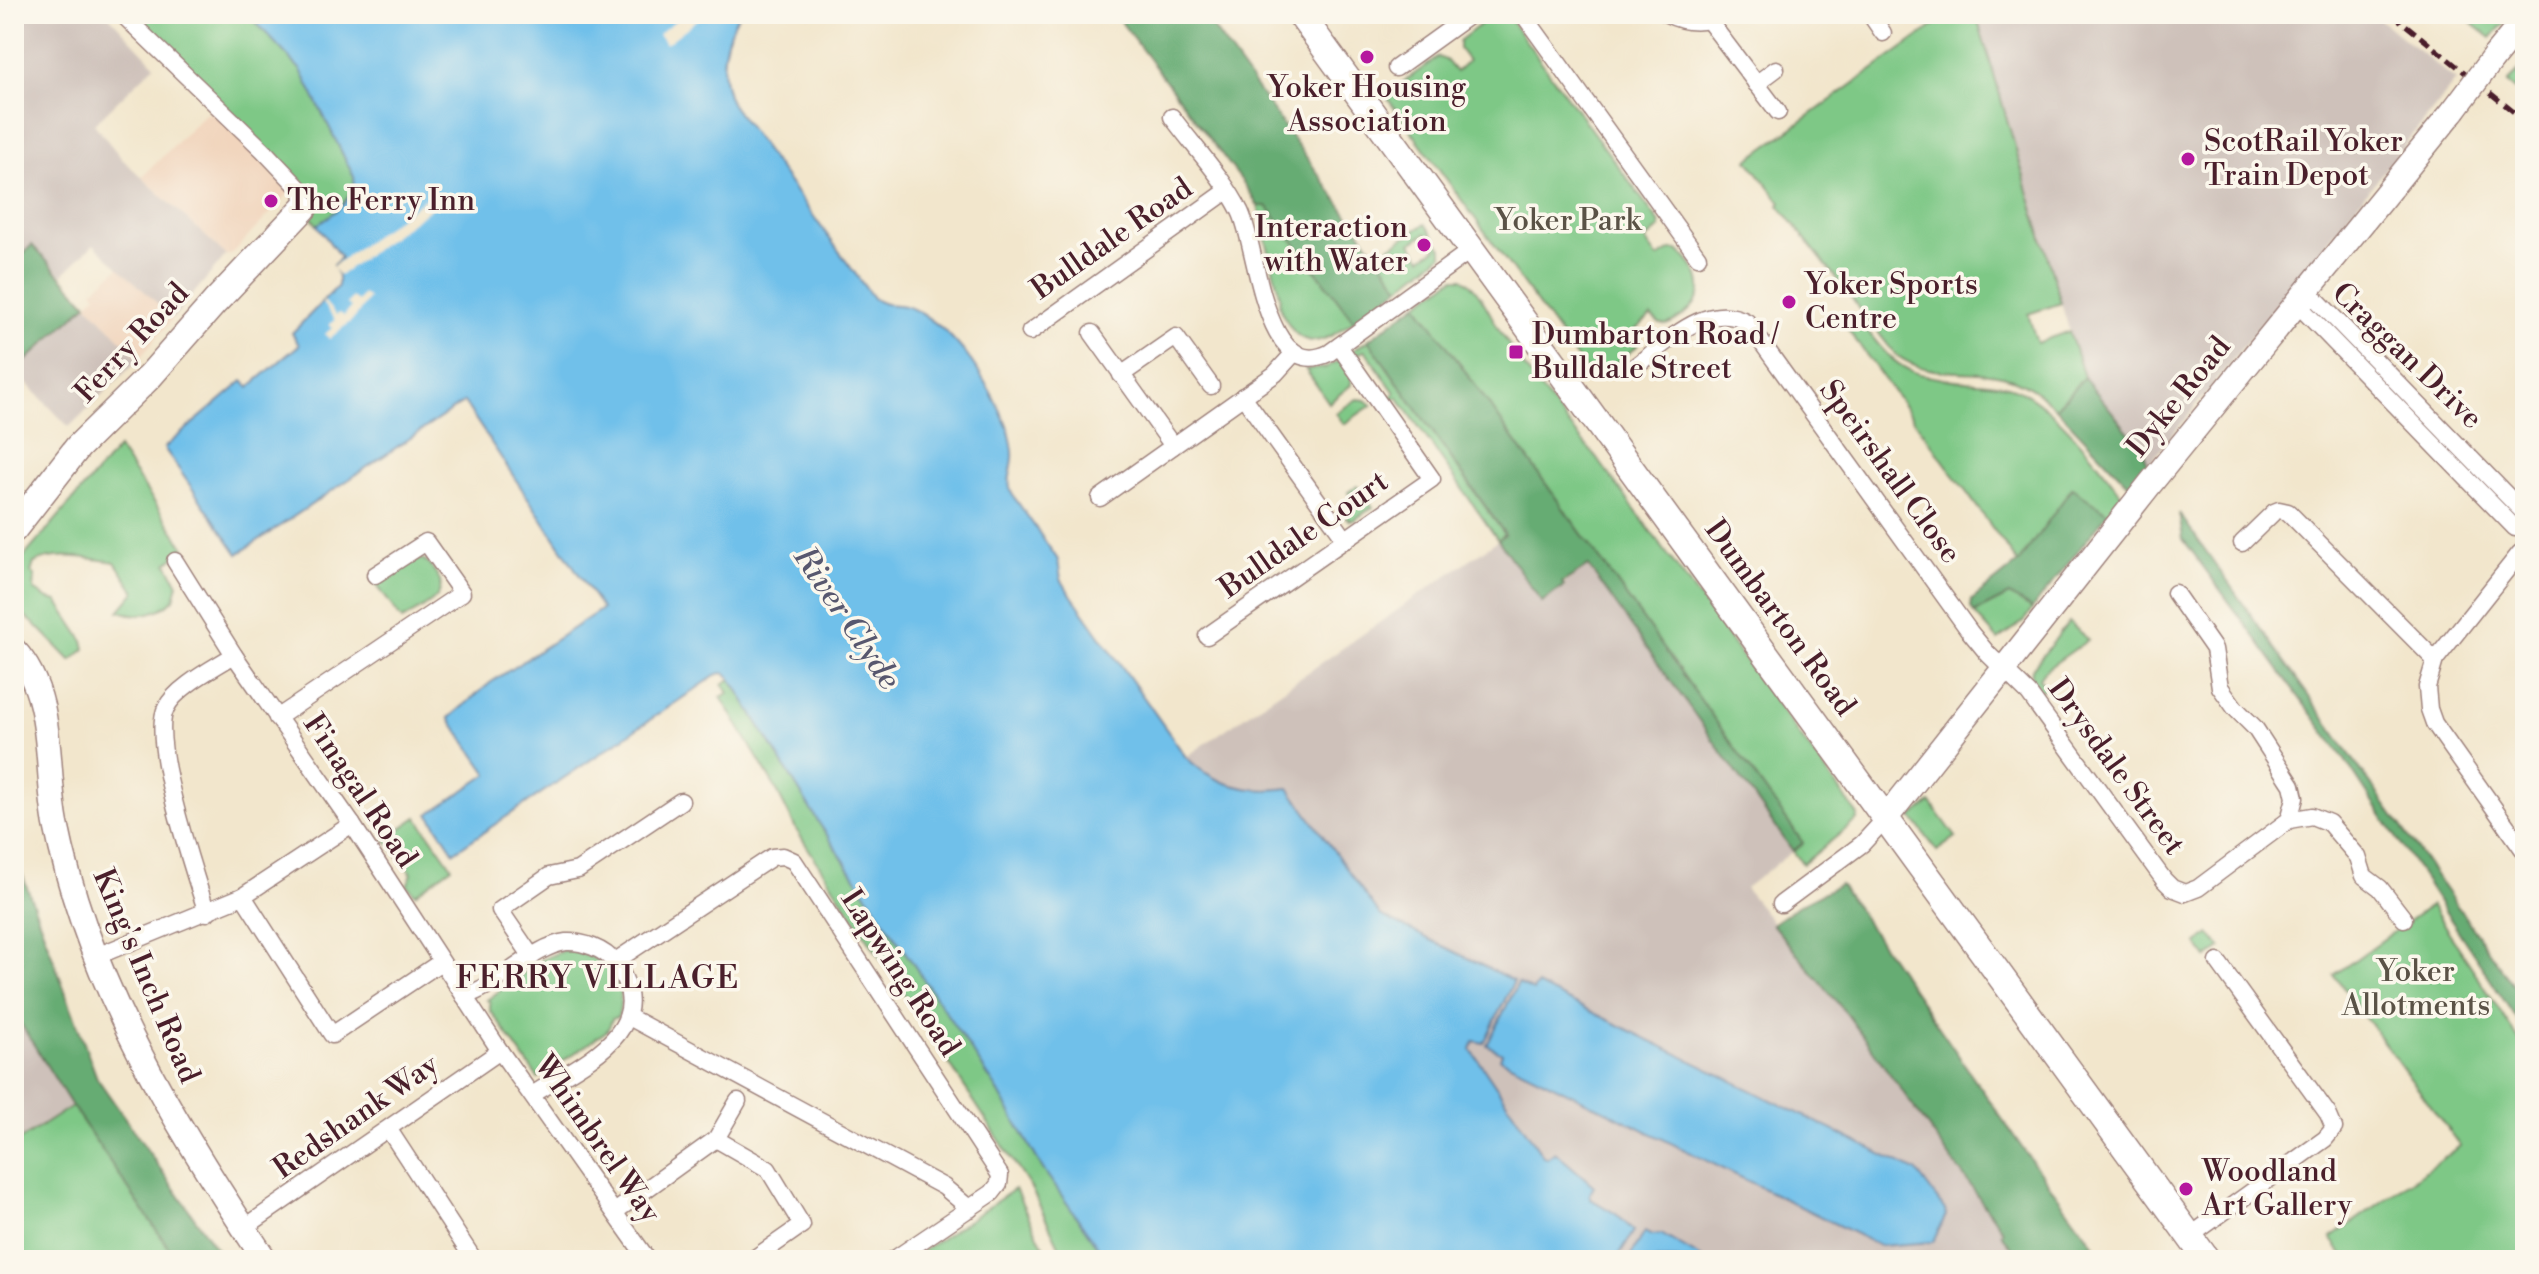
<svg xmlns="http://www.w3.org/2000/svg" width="2539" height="1274" viewBox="0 0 2539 1274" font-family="'Libre Bodoni',serif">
<rect width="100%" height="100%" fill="#fbf7ec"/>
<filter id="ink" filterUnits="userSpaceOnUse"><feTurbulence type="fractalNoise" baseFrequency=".0125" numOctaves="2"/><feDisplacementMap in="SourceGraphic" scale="16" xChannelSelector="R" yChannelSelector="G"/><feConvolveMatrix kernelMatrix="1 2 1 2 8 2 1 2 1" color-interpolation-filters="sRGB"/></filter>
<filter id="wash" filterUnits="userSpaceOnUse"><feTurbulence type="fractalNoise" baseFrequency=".006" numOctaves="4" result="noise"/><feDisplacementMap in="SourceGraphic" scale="32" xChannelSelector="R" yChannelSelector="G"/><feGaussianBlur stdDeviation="1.8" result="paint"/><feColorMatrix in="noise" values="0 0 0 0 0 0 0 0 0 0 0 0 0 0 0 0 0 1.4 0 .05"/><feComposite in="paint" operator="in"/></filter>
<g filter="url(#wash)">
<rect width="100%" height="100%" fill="#f2e6cc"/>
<g fill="#f1d5bd">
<path d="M 214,113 L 252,151 L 289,193 L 231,255 L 226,255 L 142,177 L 205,114 Z"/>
<path d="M 119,267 L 173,318 L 139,359 L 87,304 L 97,295 L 93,291 Z"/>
</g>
<g fill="#cec1ba">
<path d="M 14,14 L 107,14 L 155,65 L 94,124 L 122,159 L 226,255 L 173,318 L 94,244 L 62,275 L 32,246 L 14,263 Z"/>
<path d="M 1976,14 L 2373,14 L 2456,81 L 2148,465 L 2143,450 L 2082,374 Z"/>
<path d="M 87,304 L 139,359 L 69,427 L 15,371 Z"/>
<path d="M 1498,540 L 1542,601 L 1587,566 L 1793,851 L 1745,888 L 1846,1013 L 2003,1231 L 2001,1233 L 2021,1260 L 1616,1260 L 1634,1231 L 1615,1213 L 1591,1199 L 1590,1194 L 1594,1186 L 1554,1153 L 1547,1158 L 1543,1156 L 1472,1052 L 1471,1047 L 1474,1041 L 1483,1043 L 1279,789 L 1245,788 L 1220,782 L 1208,777 L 1186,757 Z"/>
<path d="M 14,1013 L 72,1106 L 14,1144 Z"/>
</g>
<g fill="#7ec886" stroke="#647458" stroke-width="2" fill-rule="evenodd">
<path d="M 130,14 L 248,14 L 301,70 L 354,177 L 355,187 L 337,212 L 317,225 L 304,208 L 301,190 Z"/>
<path d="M 1494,14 L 1506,14 L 1659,222 L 1660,228 L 1645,240 L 1658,258 L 1671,250 L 1678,250 C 1711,280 1707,305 1667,325 L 1659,323 L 1651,316 L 1636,329 L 1640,340 L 1636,347 L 1593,380 L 1385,95 L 1438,57 L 1446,60 L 1456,72 L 1468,61 L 1459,49 L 1459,41 Z"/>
<path d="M 1950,14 L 1976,14 L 2061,303 L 2028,314 L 2037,343 L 2069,331 L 2084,377 L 2056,408 C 2043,397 2031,386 2015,380 C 1974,365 1931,382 1895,354 L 1779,205 L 1781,203 L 1748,160 Z"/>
<path d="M 2460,14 L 2512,14 L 2491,38 Z"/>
<path d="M 2525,65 L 2525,98 L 2507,83 Z"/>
<path d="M 1258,206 L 1267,206 L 1354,321 C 1330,338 1305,356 1286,320 C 1281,312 1278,306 1280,297 Z"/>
<path d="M 1425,224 L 1442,248 L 1442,255 L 1400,287 L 1377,255 ZM 1426,233 L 1437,248 L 1422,258 L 1411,243 Z"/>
<path d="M 1454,278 L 1463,278 C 1482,291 1492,320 1505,339 C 1533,381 1564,420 1597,458 L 1858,815 L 1857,820 L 1803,864 L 1793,851 L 1803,843 L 1417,304 Z"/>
<path d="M 1856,316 C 1894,366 1901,376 1965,381 C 1981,383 1999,382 2014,388 C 2052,403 2098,462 2122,495 L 2108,513 L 2072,489 L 2018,563 L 1844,324 Z"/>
<path d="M 1368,340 L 1505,535 L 1498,540 L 1398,397 L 1387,404 L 1385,401 L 1395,393 L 1365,350 L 1354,357 L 1351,352 Z"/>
<path d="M 1340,360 L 1351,375 L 1351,385 L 1329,403 L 1306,370 L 1325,368 Z"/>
<path d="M 1357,399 L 1366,400 L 1372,405 L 1344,424 L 1336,413 Z"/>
<path d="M 118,448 L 185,548 L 167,563 L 178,584 L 174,599 C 160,614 138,618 119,611 L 135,592 L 115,562 C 88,559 59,551 34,563 L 31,573 L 35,575 L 34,590 L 48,599 L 57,601 L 83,640 L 85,649 L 71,661 L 38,627 L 14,607 L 14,568 Z"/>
<path d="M 1357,486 L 1373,507 L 1354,520 L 1349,520 L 1340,513 L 1355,502 L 1348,492 Z"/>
<path d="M 422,559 C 428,562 431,567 435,572 C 454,597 420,608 402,620 L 376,584 L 412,561 Z"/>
<path d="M 2009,595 L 2032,609 L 2023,622 L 1998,640 L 1974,613 Z"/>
<path d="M 2069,622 L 2088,640 L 2044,671 L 2039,678 L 2046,687 L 2040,691 L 2031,677 L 2032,669 Z"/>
<path d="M 731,679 L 819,823 L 997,1089 L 1043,1169 L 1107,1260 L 1066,1260 L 1032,1190 L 797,831 L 775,787 L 721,697 L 729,693 L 723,684 Z"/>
<path d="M 1931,803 L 1956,837 L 1937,851 L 1912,817 Z"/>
<path d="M 417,817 L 452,867 L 415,894 L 407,885 L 412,874 L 385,839 Z"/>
<path d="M 2431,905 L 2525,1049 L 2525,1260 L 2347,1260 L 2331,1238 L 2460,1146 L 2334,975 Z"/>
<path d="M 2210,934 L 2221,948 L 2207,958 L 2197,944 Z"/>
<path d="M 564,950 C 600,954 629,977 618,1017 L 612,1019 L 608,1030 L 538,1078 L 490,1010 L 490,1002 L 487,1000 L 543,959 Z"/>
<path d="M 72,1106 L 177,1260 L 14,1260 L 14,1144 Z"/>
<path d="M 1015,1189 L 1050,1260 L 909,1260 Z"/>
</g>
<g fill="#66ac73" stroke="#58664f" stroke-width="2">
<path d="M 1115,14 L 1203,14 L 1400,287 L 1354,321 L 1267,206 L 1258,206 L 1245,185 Z"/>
<path d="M 32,245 L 87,304 L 15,371 L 14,263 Z"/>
<path d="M 1417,304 L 1803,843 L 1793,851 L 1588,566 L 1562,583 L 1564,586 L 1542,602 L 1498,540 L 1505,534 L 1368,340 Z"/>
<path d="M 2084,377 L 2143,450 L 2148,465 L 2130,486 L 2056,408 Z"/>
<path d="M 2072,488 L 2108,513 L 2032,609 L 2009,595 L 1974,613 L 1971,608 L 1972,600 L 2018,563 Z"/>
<path d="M 2179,513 L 2525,1002 L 2525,1032 L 2345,760 L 2183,539 Z"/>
<path d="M 14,852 L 97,1078 L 224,1260 L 177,1260 L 72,1106 L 14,1013 Z"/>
<path d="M 1840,884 L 2025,1152 L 2105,1260 L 2021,1260 L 2001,1233 L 2003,1231 L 1846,1013 L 1772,924 L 1799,905 Z"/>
</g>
<g fill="#6fc0ea" stroke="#5c708a" stroke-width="2">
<path d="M 248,14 L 739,14 C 722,42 718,72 731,103 L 873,298 C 886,309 899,301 913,309 C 958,331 989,383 1008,428 C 1011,438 1014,448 1013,458 C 1012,472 1006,481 1012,494 L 1058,560 L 1061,579 L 1067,589 L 1186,757 C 1214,785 1249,794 1289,788 L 1380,915 L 1514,981 L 1484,1043 L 1474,1041 L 1471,1049 L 1543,1156 L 1547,1158 L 1555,1152 L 1594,1186 L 1590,1194 L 1591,1199 L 1616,1214 L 1634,1231 L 1616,1260 L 1593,1260 L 1585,1257 L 1580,1260 L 1107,1260 L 1043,1169 L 997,1089 L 819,823 L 730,677 L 724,673 L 718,674 L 454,852 L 429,814 L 488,774 L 449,718 L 490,683 L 602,609 L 464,402 L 238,554 L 164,448 L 243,381 L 249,387 L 299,345 L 292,333 L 338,286 L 338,276 L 333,265 L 341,258 L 317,225 C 334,213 357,199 354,177 L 301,70 Z"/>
<path d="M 1518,983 L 1533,991 L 1537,985 L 1916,1171 L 1945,1210 L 1946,1215 L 1933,1242 L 1880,1246 L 1500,1059 L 1502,1053 L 1487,1045 Z"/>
<path d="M 1645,1232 L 1651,1235 L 1661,1234 L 1705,1260 L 1628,1260 Z"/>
</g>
<g fill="#f2e6cc">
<path d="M 684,14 L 705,14 L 666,44 L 658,34 Z"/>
<path d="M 430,195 L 437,204 L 339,276 L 332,267 Z"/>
<path d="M 363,294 L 369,298 L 355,318 L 329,339 L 325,334 L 332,328 L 329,325 L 335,320 L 322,303 L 324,301 L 336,315 L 340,313 L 344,316 L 351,307 L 347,304 L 352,297 L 358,301 Z"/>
</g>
</g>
<g filter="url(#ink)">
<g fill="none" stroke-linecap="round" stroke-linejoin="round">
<g stroke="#9e827c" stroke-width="19">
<g id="street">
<path d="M 122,14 L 263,150 L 302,191 L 304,208"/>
<path d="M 1523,14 L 1698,257"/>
<path d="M 1667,14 C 1687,24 1704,24 1725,14"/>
<path d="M 1870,14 L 1883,33"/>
<path d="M 1709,21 L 1778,112"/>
<path d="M 1396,68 L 1471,14"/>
<path d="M 1756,84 L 1776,69"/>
<path d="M 1172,117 C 1194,147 1223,177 1240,211 C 1257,243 1263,385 1329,353 L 1471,250"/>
<path d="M 1030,332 L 1227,191"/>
<path d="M 1092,333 L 1173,446"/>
<path d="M 1634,367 C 1666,344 1706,299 1747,322 L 1970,632 L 1988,654 L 2029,694 L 2164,880 L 2172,888 L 2185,893 L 2198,888 L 2289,820 L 2295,798 L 2292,785 L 2255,728 L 2235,708 L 2220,687 L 2214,649 L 2175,593"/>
<path d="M 1121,375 L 1176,337 L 1211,386"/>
<path d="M 1243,396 L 1346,540"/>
<path d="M 1100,498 L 1275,374 L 1295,352"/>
<path d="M 2515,528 L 2305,312 L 2300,298 L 2316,299 L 2525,514"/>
<path d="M 2242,543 L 2274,512 L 2279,510 L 2288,512 L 2435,660"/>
<path d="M 2520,553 L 2435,660 L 2427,687 L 2429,709 L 2434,723 L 2525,852"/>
<path d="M 175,561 L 234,655 L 352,824 L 500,1051 L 648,1260"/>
<path d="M 1207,636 L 1432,479 L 1339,346"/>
<path d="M 277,718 L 462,593 L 426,542 L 375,575"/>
<path d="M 2289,820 L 2312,816 L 2329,823 L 2358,857 L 2364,876 L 2380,888 L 2404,919"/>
<path d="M 243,896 L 332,1035 L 441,962"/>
<path d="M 1781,904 L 1862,844 L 1886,818"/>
<path d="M 207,913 C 195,875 149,740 166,708 C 176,687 214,668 234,655"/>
<path d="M 97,956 L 243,896 L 352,824"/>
<path d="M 532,957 L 500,910 L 549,876 L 578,870 L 681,801"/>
<path d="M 614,962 L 772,857 L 783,856 L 794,861 L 1000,1175 L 999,1184 L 992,1193 L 893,1260"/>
<path d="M 464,996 C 499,986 533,946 566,942 C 582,941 605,949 615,963 C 664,1031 579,1064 532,1095"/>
<path d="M 629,1017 L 944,1187 L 970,1209"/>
<path d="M 389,1130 L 474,1260"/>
<path d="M 716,1139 L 738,1101"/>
<path d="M 616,1211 L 716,1139 L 768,1169 L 802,1225 L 752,1260"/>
<path d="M 244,1228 L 500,1051"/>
<path d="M 2190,1236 L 2325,1139 L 2334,1128 L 2328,1114 L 2218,962"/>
</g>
</g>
<g stroke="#9e827c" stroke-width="27">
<g id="secondary">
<path d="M 2493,58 L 2525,19"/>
<path d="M 14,650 C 56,694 45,769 56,824 C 88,984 176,1127 265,1260"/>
<path d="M 1886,818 L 2150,484 L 2454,110"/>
</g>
</g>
<g stroke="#9e827c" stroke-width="29">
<g id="primary">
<path d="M 1300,14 L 2207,1260"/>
<path d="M 14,529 L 78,447 L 150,376 L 215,302 L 304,208"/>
</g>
</g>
<use href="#street" stroke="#fff" stroke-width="16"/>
<use href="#secondary" stroke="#fff" stroke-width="24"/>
<use href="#primary" stroke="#fff" stroke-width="26"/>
<path stroke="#4a1f2b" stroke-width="5" stroke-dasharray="12 6" stroke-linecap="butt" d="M 2392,14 L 2525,121"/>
<g stroke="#9e827c" stroke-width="27" stroke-linecap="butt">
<path id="secondary-bridge" d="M 2454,110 L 2493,58"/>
</g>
<use href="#secondary-bridge" stroke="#fff" stroke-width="24"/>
</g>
</g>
<g fill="#b5179e" stroke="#fbf7ec" stroke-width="3">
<circle cx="1367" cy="57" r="8"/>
<circle cx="2188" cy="159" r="8"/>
<circle cx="271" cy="201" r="8"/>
<circle cx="1424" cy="245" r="8"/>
<circle cx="1789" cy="302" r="8"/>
<rect x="1508" y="344" width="16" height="16" rx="4"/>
<circle cx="2186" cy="1189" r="8"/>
</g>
<g text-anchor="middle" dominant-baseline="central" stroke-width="7" stroke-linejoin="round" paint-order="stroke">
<g font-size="30" fill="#4a1f2b" stroke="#fbf7ec" text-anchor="start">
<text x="1367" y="88" text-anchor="middle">Yoker Housing<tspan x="1367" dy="34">Association</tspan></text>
<text x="2204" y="142">ScotRail Yoker<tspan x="2204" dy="34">Train Depot</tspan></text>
<text x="287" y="201">The Ferry Inn</text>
<text x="1408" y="228" text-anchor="end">Interaction<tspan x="1408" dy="34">with Water</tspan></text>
<text x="1805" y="285">Yoker Sports<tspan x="1805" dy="34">Centre</tspan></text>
<text x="1532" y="335">Dumbarton Road /<tspan x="1532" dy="34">Bulldale Street</tspan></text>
<text x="2202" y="1172">Woodland<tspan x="2202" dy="34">Art Gallery</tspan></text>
</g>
<g font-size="30" fill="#5a5246" stroke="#fbf7ec">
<text x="1568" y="221">Yoker Park</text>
<text x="2416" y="972">Yoker<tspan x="2416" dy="34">Allotments</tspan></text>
</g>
<g font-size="30" fill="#4a1f2b" stroke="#fbf7ec">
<text transform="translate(1112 239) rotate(-35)">Bulldale Road</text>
<text transform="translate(132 343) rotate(-47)">Ferry Road</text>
<text transform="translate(2407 356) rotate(44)">Craggan Drive</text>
<text transform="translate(2179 397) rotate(-51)">Dyke Road</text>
<text transform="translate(1890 472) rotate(54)">Speirshall Close</text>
<text transform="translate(1304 535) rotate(-35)">Bulldale Court</text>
<text transform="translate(1780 618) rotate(54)">Dumbarton Road</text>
<text transform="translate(2116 767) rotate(54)">Drysdale Street</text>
<text transform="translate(360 791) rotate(56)">Finagal Road</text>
<text transform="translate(900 973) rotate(57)">Lapwing Road</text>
<text transform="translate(146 976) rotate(67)">King's Inch Road</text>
<text transform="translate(356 1117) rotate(-35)">Redshank Way</text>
<text transform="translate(597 1139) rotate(55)">Whimbrel Way</text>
</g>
<g font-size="32" font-style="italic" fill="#57576e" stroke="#fbf7ec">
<text transform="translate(847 618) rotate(56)">River Clyde</text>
</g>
<g font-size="32" letter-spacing="2" fill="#4a1f2b" stroke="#fbf7ec">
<text x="598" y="978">FERRY VILLAGE</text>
</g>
</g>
<rect width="2539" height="1274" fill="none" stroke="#fbf7ec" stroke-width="48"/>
</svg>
